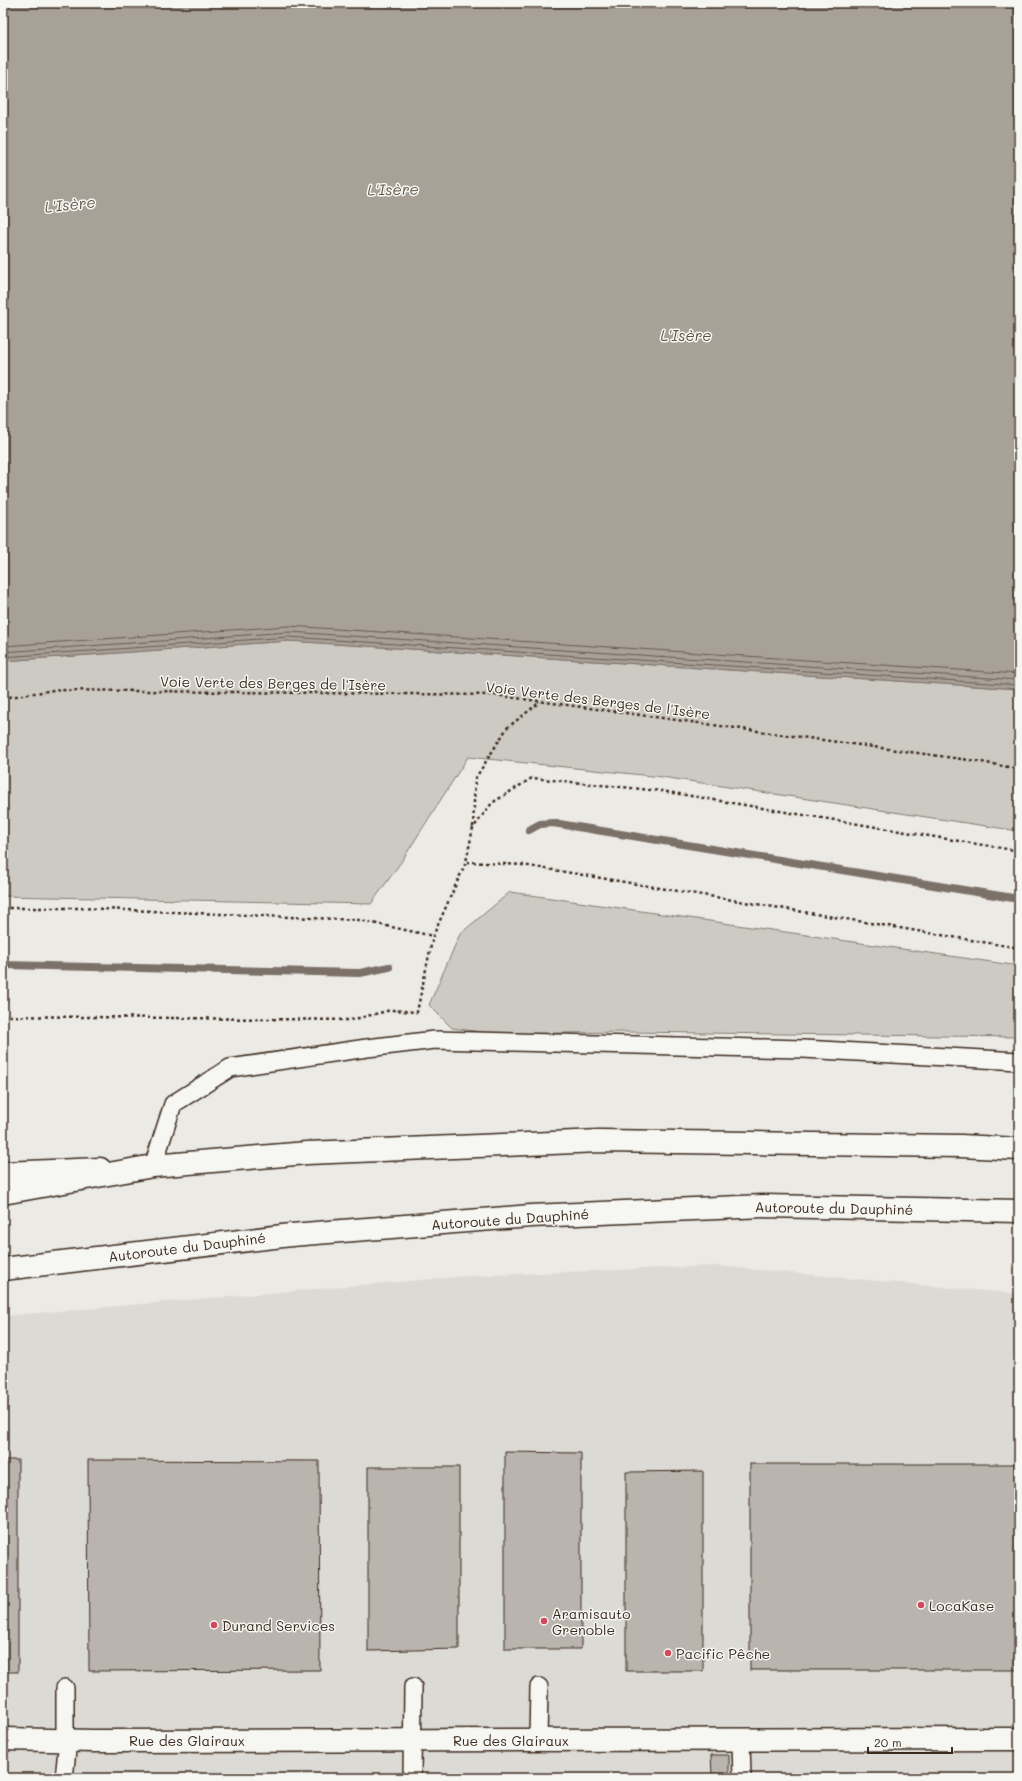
<svg xmlns="http://www.w3.org/2000/svg" width="1022" height="1781" viewBox="0 0 1022 1781" font-family="Mali,sans-serif">
<rect width="100%" height="100%" fill="#ebeae5"/>
<filter id="ink" filterUnits="userSpaceOnUse"><feTurbulence type="fractalNoise" baseFrequency=".025" numOctaves="2"/><feDisplacementMap in="SourceGraphic" scale="8" xChannelSelector="R" yChannelSelector="G"/><feConvolveMatrix kernelMatrix="1 2 1 2 8 2 1 2 1" color-interpolation-filters="sRGB"/></filter>
<g filter="url(#ink)">
<path fill="#dcdad4" d="M 716,1266 L 1019,1294 L 1019,1778 L 3,1778 L 3,1316 L 468,1276 Z"/>
<g fill="#cdcac4" stroke="#847a71">
<path d="M 289,641 L 1019,689 L 1019,831 L 662,777 L 468,757 L 401,862 L 371,904 L 3,896 L 3,661 Z"/>
<path d="M 510,892 L 1019,966 L 1019,1037 L 625,1032 L 496,1034 L 452,1028 L 429,1005 L 460,934 Z"/>
</g>
<path fill="#a8a198" stroke="#7c7167" d="M 3,3 L 1019,3 L 1019,689 L 289,641 L 3,661 Z"/>
<g fill="none" stroke-linecap="round" stroke-linejoin="round">
<g stroke="#675a4f" stroke-width="1">
<path d="M 3,646 L 289,626 L 1019,674"/>
<path d="M 3,652 L 289,632 L 1019,680"/>
<path d="M 3,657 L 289,637 L 1019,685"/>
</g>
<g stroke="#7c7167" stroke-width="8">
<path d="M 529,830 L 540,824 L 553,823 L 1019,899"/>
<path d="M 3,965 L 360,973 L 389,967"/>
</g>
</g>
<g fill="#bab4ae" stroke="#3b2a1e">
<path d="M 505,1452 L 581,1453 L 581,1649 L 505,1649 Z"/>
<rect x="3" y="1460" width="15" height="212"/>
<path d="M 88,1460 L 319,1461 L 320,1670 L 89,1671 Z"/>
<rect x="750" y="1464" width="269" height="206"/>
<path d="M 368,1467 L 459,1467 L 459,1649 L 368,1651 Z"/>
<path d="M 703,1471 L 703,1671 L 626,1671 L 626,1472 Z"/>
<path d="M 711,1755 L 729,1755 L 729,1774 L 712,1774 Z"/>
</g>
<g fill="none" stroke-linecap="round" stroke-linejoin="round">
<g stroke="#3b2a1e" stroke-width="20">
<g id="service">
<path d="M 153,1166 L 173,1104 L 230,1068 L 367,1048 L 435,1040 L 803,1049 L 1019,1061"/>
<path d="M 538,1740 L 539,1687"/>
<path d="M 741,1740 L 742,1778"/>
<path d="M 64,1778 L 67,1750 L 65,1741 L 65,1688"/>
<path d="M 412,1778 L 413,1687"/>
</g>
</g>
<g stroke="#3b2a1e" stroke-width="25">
<path id="minor" d="M 3,1739 L 94,1741 L 1019,1739"/>
</g>
<g stroke="#3b2a1e" stroke-width="25">
<path id="trunk" d="M 3,1173 L 100,1169"/>
</g>
<g stroke="#3b2a1e" stroke-width="25">
<g id="motorway">
<path d="M 3,1193 L 153,1166 L 307,1153 L 600,1141 L 961,1146 L 1019,1149"/>
<path d="M 3,1269 L 291,1235 L 531,1216 L 764,1206 L 1019,1211"/>
</g>
</g>
<g stroke="#3b2a1e" stroke-width="2.5" stroke-dasharray="3 3" stroke-linecap="butt">
<path d="M 3,698 L 54,690 L 494,695 L 976,761 L 1019,769"/>
<path d="M 473,827 L 475,779 L 507,728 L 540,702"/>
<path d="M 467,862 L 523,865 L 1019,948"/>
<path d="M 3,908 L 81,908 L 359,920 L 433,936"/>
<path d="M 3,1016 L 351,1020 L 391,1010 L 417,1012 L 433,936 L 466,862 L 473,828 L 492,803 L 532,778 L 661,791 L 1019,851"/>
</g>
<use href="#service" stroke="#f6f6f2" stroke-width="17"/>
<use href="#minor" stroke="#f6f6f2" stroke-width="22"/>
<use href="#trunk" stroke="#f6f6f2" stroke-width="22"/>
<use href="#motorway" stroke="#f6f6f2" stroke-width="22"/>
</g>
</g>
<g fill="#d1495b" stroke="#f6f6f2" stroke-width="1.5">
<circle cx="921" cy="1605" r="4"/>
<circle cx="544" cy="1621" r="4"/>
<circle cx="214" cy="1625" r="4"/>
<circle cx="668" cy="1653" r="4"/>
</g>
<g text-anchor="middle" dominant-baseline="central" stroke-width="3" stroke-linejoin="round" paint-order="stroke">
<g font-size="14" fill="#3b2a1e" stroke="#f6f6f2">
<text transform="translate(273 683) rotate(1)">Voie Verte des Berges de l'Isère</text>
<text transform="translate(598 700) rotate(7)">Voie Verte des Berges de l'Isère</text>
<text transform="translate(834 1208) rotate(1)">Autoroute du Dauphiné</text>
<text transform="translate(510 1219) rotate(-4)">Autoroute du Dauphiné</text>
<text transform="translate(187 1247) rotate(-7)">Autoroute du Dauphiné</text>
<text x="187" y="1740">Rue des Glairaux</text>
<text x="511" y="1740">Rue des Glairaux</text>
</g>
<g font-size="14" fill="#3b2a1e" stroke="#f6f6f2" text-anchor="start">
<text x="929" y="1605">LocaKase</text>
<text x="552" y="1613">Aramisauto<tspan x="552" dy="16">Grenoble</tspan></text>
<text x="222" y="1625">Durand Services</text>
<text x="676" y="1653">Pacific Pêche</text>
</g>
<g font-size="15" font-style="italic" fill="#615449" stroke="#f6f6f2">
<text transform="translate(393 189) rotate(-1)">L'Isère</text>
<text transform="translate(70 204) rotate(-6)">L'Isère</text>
<text x="686" y="335">L'Isère</text>
</g>
</g>
<rect width="1022" height="1781" fill="none" stroke="#f6f6f2" stroke-width="16"/>
<rect x="8" y="8" width="1006" height="1765" fill="none" stroke="#3b2a1e" stroke-width="1.5" filter="url(#ink)"/>
<path d="M868 1747v6h84v-6" fill="none" stroke="#3b2a1e" stroke-width="2"/>
<text x="874" y="1747" font-size="12" fill="#3b2a1e" stroke="#f6f6f2" stroke-width="3" paint-order="stroke">20 m</text>
</svg>
